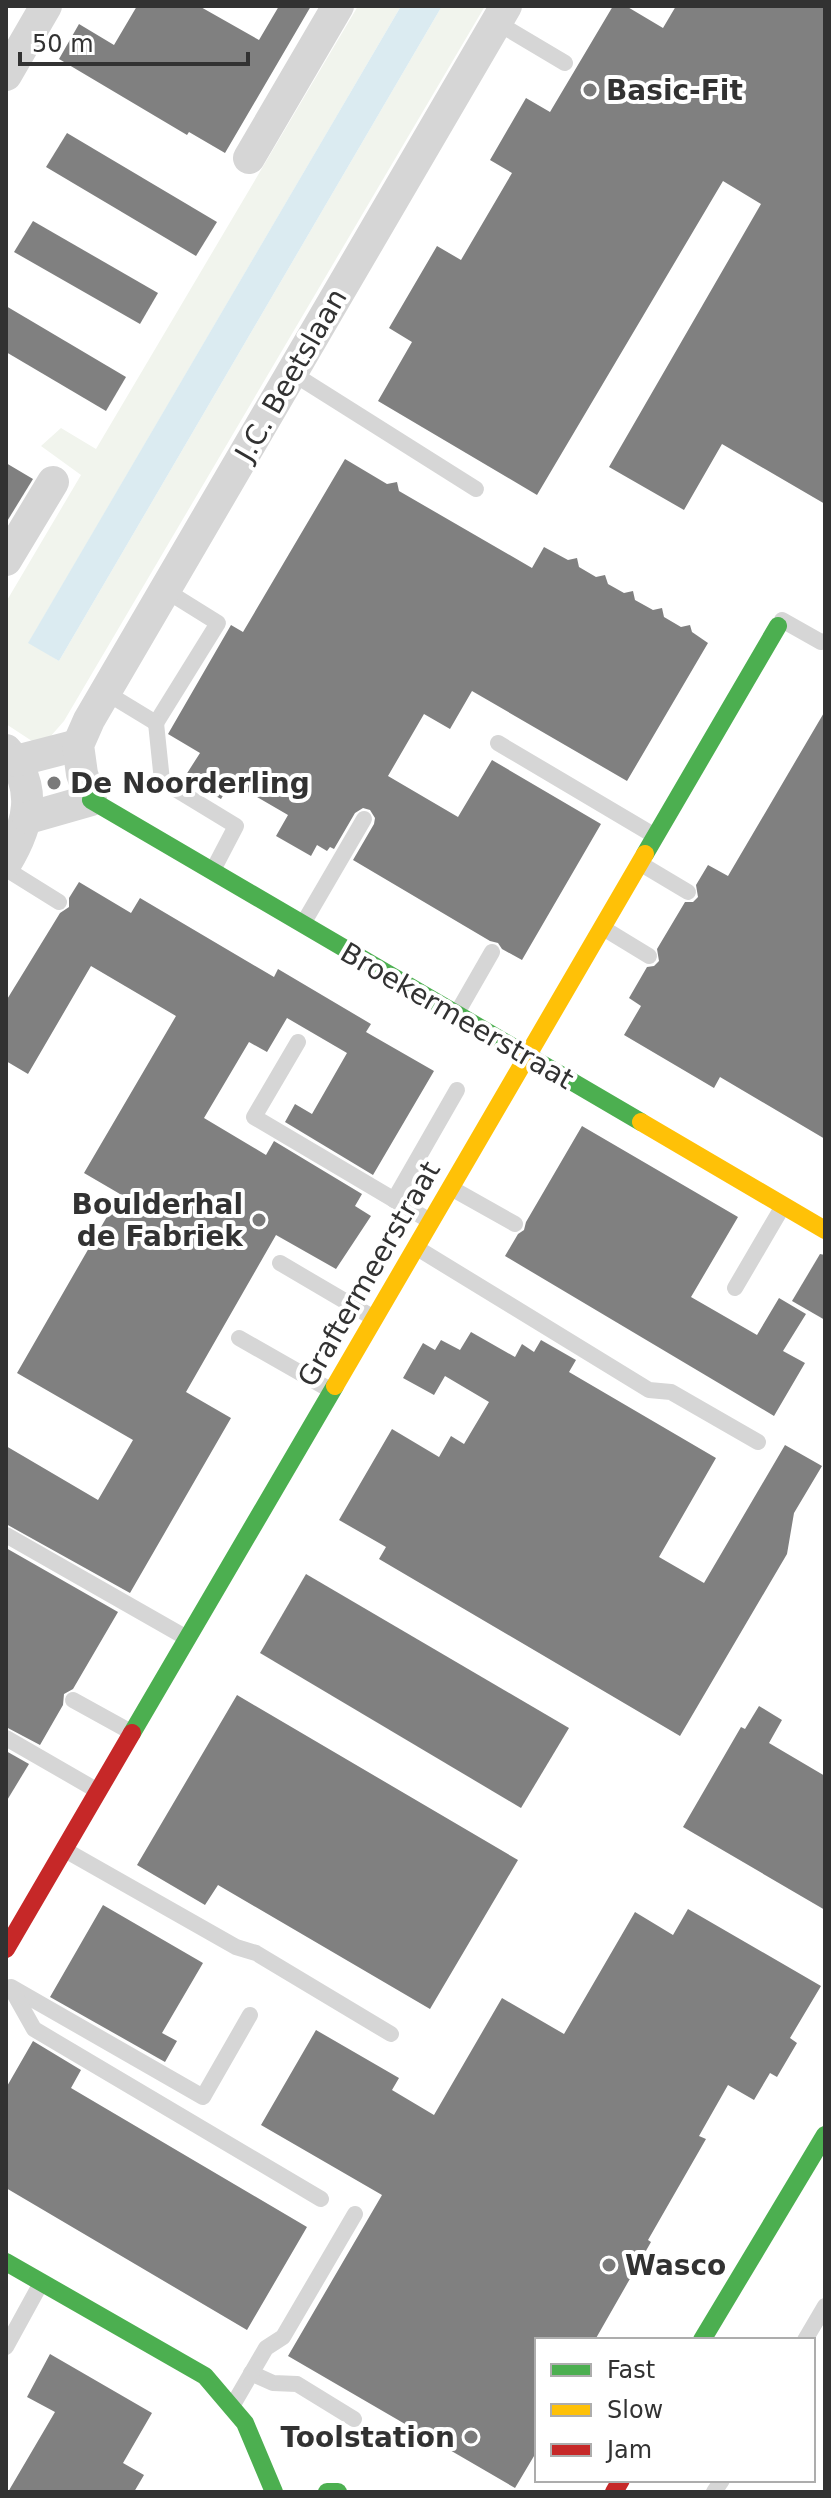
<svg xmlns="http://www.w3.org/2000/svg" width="831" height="2498" viewBox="0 0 831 2498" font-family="'DejaVu Sans',sans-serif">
<rect width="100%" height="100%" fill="#fff"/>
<path fill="#f1f4ed" d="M 358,6 L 401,6 L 29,642 L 59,661 L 442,6 L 485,6 L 64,721 L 50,737 L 35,743 L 6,724 L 6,602 L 81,475 L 41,446 L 61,428 L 96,449 Z"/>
<path fill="#dbebf1" d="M 401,6 L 442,6 L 59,661 L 28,643 Z"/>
<g fill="#808080">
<path d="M 137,6 L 199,6 L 259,40 L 279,6 L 311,6 L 225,153 L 189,132 L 187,135 L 59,59 L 79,24 L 114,45 Z"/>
<path d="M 613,6 L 626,6 L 663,28 L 676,6 L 825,6 L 825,504 L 722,444 L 684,510 L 609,467 L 761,204 L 723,181 L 537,495 L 378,401 L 412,342 L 389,328 L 437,246 L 461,260 L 512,173 L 490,160 L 526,98 L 550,112 Z"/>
<path d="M 67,133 L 217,222 L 196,256 L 46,167 Z"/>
<path d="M 33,221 L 158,293 L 140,324 L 14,252 Z"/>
<path d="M 6,306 L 126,377 L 106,411 L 6,352 Z"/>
<path d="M 345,459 L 387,484 L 397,482 L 399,491 L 532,568 L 544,547 L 568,560 L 577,558 L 579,567 L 596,577 L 605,575 L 608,584 L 624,593 L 633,591 L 635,600 L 653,610 L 662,608 L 664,617 L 681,627 L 690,625 L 692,632 L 708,643 L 627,781 L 472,691 L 450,729 L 424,714 L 388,776 L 458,817 L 492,760 L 601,824 L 522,960 L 502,949 L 498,943 L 490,941 L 353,860 L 374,824 L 375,818 L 370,810 L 363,808 L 355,813 L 334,849 L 330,847 L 327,851 L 317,845 L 311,856 L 276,836 L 288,815 L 231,782 L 221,799 L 184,778 L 200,753 L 168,734 L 231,625 L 243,632 Z"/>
<path d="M 6,463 L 33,479 L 6,523 Z"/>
<path d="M 825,711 L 825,1139 L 720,1077 L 714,1088 L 624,1035 L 641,1006 L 629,998 L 647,967 L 654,966 L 659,961 L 657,949 L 685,902 L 693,902 L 698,897 L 696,885 L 708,865 L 728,876 Z"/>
<path d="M 79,882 L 131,913 L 140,898 L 274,977 L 278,969 L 371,1024 L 366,1032 L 434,1071 L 373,1175 L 285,1122 L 295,1104 L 312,1114 L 347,1053 L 287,1018 L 267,1052 L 249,1042 L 204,1118 L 266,1155 L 274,1141 L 362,1194 L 355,1206 L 371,1216 L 336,1269 L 276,1235 L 186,1392 L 231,1418 L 130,1593 L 6,1524 L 6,1446 L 98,1500 L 133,1440 L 17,1373 L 120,1194 L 84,1173 L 176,1016 L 91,966 L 28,1074 L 6,1061 L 6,1001 L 60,913 L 69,907 L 69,898 Z"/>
<path d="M 582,1126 L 738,1217 L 691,1297 L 757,1335 L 779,1298 L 806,1314 L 783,1351 L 805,1363 L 774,1416 L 505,1256 L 518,1234 L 524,1230 L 526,1222 Z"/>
<path d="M 820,1254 L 825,1255 L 825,1320 L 792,1301 Z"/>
<path d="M 471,1332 L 515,1357 L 522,1344 L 534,1352 L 541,1340 L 576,1360 L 569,1372 L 716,1458 L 659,1557 L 704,1583 L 785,1445 L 822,1466 L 794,1513 L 787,1554 L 680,1736 L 379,1559 L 386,1547 L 339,1520 L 392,1429 L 439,1457 L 451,1436 L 464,1444 L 489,1402 L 445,1376 L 434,1395 L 403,1378 L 423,1343 L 435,1350 L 441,1340 L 460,1350 Z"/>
<path d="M 6,1548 L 118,1612 L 73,1689 L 64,1694 L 63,1705 L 40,1745 L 6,1727 Z"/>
<path d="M 306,1574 L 569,1728 L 521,1808 L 260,1653 Z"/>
<path d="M 237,1695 L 518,1860 L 430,2009 L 218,1885 L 205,1905 L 137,1865 Z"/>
<path d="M 759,1706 L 782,1720 L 769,1743 L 825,1776 L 825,1910 L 683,1827 L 741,1727 L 745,1729 Z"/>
<path d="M 6,1751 L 29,1764 L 6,1802 Z"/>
<path d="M 103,1905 L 203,1963 L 162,2033 L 177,2041 L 165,2062 L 50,1997 Z"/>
<path d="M 688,1909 L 821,1986 L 790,2038 L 797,2043 L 777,2077 L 770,2073 L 754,2100 L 728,2085 L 699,2136 L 706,2139 L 648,2240 L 651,2242 L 595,2340 L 537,2340 L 537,2451 L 515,2488 L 288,2356 L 382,2195 L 261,2125 L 316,2030 L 399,2078 L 392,2090 L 434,2115 L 502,1998 L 564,2034 L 635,1912 L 673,1935 Z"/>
<path d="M 33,2041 L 81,2070 L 71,2088 L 307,2227 L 247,2330 L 6,2188 L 6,2088 Z"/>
<path d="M 50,2354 L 152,2413 L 123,2463 L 144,2475 L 134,2492 L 8,2492 L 55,2412 L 27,2397 Z"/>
</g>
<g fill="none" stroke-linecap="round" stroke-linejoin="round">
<g stroke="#d6d6d6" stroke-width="16">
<path d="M 496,22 L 565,63"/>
<path d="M 292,373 L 476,489"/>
<path d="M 782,620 L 821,642 L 825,641"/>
<path d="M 105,692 L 156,723 L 218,623 L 165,590"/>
<path d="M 156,723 L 162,781 L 236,826 L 213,870"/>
<path d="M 498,743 L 655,836"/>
<path d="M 641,864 L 688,892"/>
<path d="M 6,869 L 59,902"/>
<path d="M 304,922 L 364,819"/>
<path d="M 603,928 L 649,956"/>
<path d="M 457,1013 L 492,952"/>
<path d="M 298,1042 L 254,1117 L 430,1221"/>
<path d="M 451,1188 L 515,1224"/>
<path d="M 394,1200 L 457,1090"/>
<path d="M 417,1248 L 649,1390 L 671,1392 L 758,1442"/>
<path d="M 280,1263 L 372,1317"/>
<path d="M 735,1288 L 783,1206"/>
<path d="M 239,1338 L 332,1391"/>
<path d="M 6,1535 L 185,1637"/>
<path d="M 73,1700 L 131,1732"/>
<path d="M 6,1738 L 98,1791"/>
<path d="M 65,1850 L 236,1947 L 256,1953 L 391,2034"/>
<path d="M 11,1987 L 203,2097 L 250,2015"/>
<path d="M 11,1988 L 34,2029 L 321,2199"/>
<path d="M 805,2340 L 825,2306"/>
<path d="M 6,2347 L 40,2285"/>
<path d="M 251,2373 L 273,2383 L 297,2384 L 354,2419"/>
<path d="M 234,2403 L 266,2348 L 283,2337 L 355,2214"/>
<path d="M 714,2492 L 722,2480"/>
</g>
<g stroke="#d6d6d6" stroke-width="32">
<path d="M 6,75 L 46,6"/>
<path d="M 249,158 L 338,6"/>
<path d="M 6,560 L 53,482"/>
<path d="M 6,750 C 39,786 29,825 6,863"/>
<path d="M 16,761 L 78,745"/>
<path d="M 28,818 L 91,800 L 82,774 L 78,745 L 89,720 L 506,6"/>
</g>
<g stroke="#4caf50" stroke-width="18">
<path d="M 91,800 L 641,1122"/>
<path d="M 645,854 L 778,626"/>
<path d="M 132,1733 L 335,1386"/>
<path d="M 6,2262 L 205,2376 L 245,2423 L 274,2492"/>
<path d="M 702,2340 L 825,2135"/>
<path d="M 327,2492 L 338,2492"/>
</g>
<g stroke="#ffc107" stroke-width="18">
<path d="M 641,1122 L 825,1230"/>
<path d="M 335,1386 L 645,854"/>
</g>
<g stroke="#c62828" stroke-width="18">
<path d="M 6,1949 L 132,1733"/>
<path d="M 614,2492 L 621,2480"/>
</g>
</g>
<g fill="#7a7a7a" stroke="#fff" stroke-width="3">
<circle cx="590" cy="90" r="8"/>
<circle cx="54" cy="783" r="8"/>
<circle cx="259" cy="1220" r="8"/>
<circle cx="609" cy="2265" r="8"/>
<circle cx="471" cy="2437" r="8"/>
</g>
<g text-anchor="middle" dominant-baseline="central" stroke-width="8" stroke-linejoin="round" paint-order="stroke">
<g font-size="28" font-weight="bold" fill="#323232" stroke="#fff" text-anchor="start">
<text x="606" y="90">Basic-Fit</text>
<text x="70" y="783">De Noorderling</text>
<text x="243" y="1204" text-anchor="end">Boulderhal<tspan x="243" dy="32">de Fabriek</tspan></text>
<text x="625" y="2265">Wasco</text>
<text x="455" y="2437" text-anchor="end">Toolstation</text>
</g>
<g font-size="28" fill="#323232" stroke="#fff">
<text transform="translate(291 375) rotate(-60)">J.C. Beetslaan</text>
<text transform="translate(457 1016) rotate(30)">Broekermeerstraat</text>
<text transform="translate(369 1274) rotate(-60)">Graftermeerstraat</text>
</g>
</g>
<rect width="831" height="2498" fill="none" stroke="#323232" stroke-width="16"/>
<rect x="535" y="2338" width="280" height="144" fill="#ffffff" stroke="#adadad" stroke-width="2"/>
<rect x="551" y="2364" width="40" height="12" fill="#4caf50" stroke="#adadad" stroke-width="2"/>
<text x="607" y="2378" font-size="24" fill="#323232">Fast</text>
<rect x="551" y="2404" width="40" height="12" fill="#ffc107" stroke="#adadad" stroke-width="2"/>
<text x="607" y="2418" font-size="24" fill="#323232">Slow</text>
<rect x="551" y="2444" width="40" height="12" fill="#c62828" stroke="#adadad" stroke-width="2"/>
<text x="607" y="2458" font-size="24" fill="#323232">Jam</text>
<path d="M20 52v12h228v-12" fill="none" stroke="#323232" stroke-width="4"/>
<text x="32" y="52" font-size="24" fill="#323232" stroke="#ffffff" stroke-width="6" paint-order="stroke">50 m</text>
</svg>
